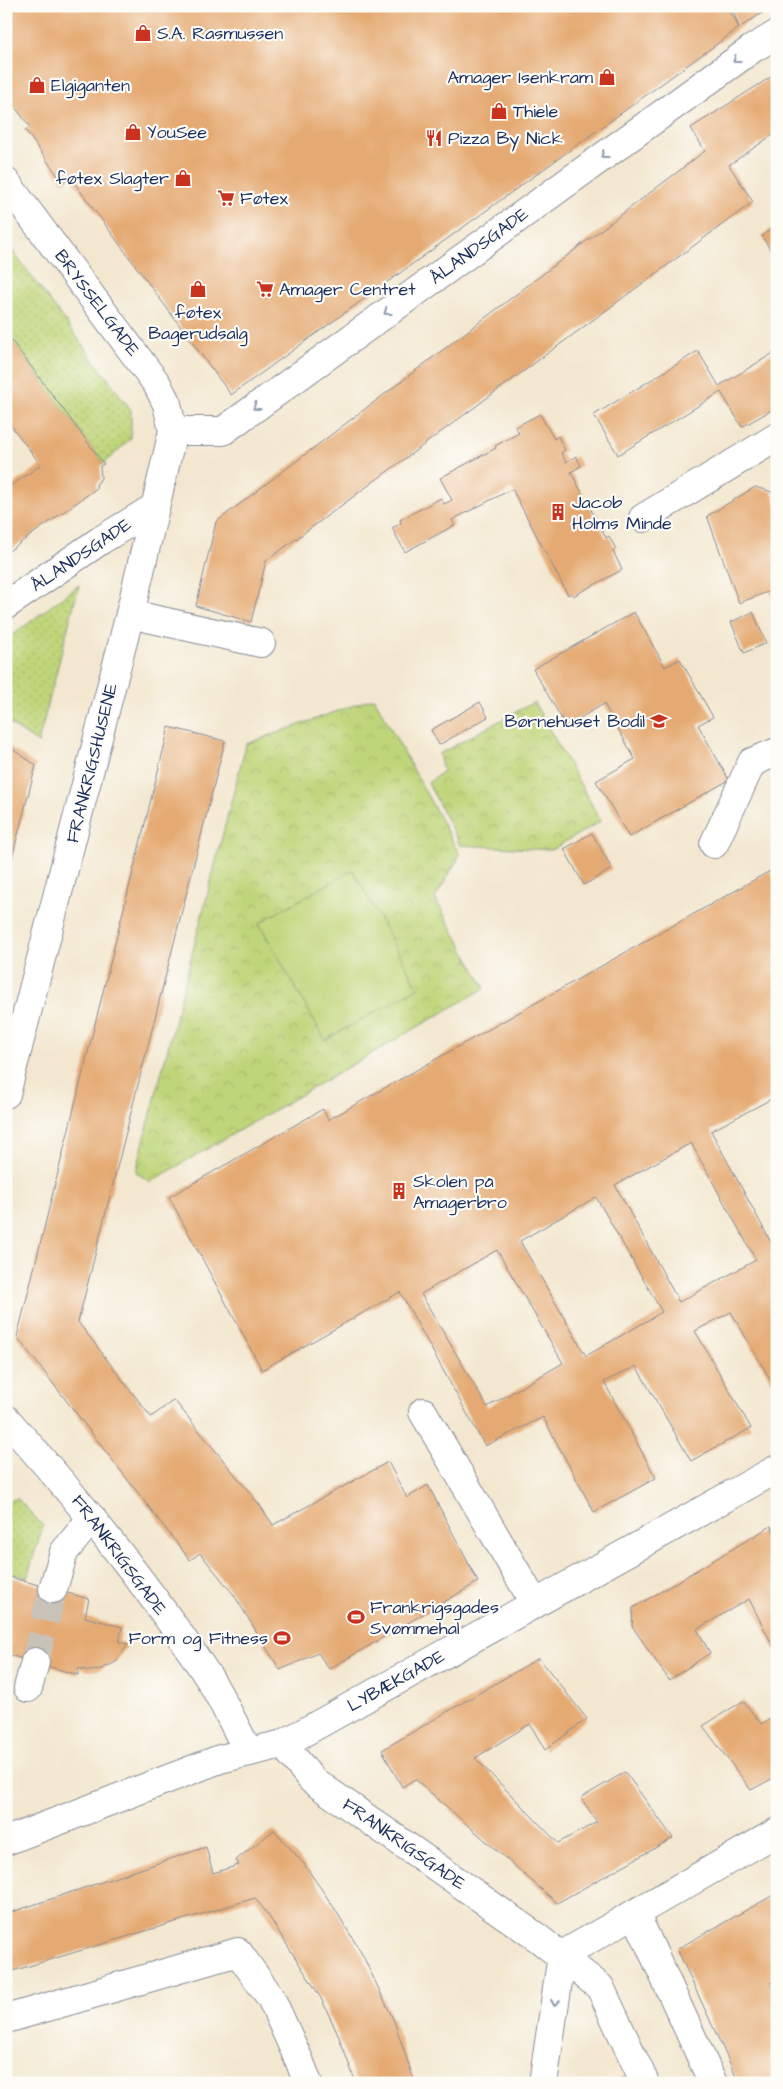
<svg xmlns="http://www.w3.org/2000/svg" width="783" height="2089" viewBox="0 0 783 2089" font-family="'Architects Daughter',sans-serif">
<defs>
<pattern id="grass-dots" width="8" height="8" patternUnits="userSpaceOnUse" patternTransform="scale(1.25)"><rect width="8" height="8" fill="#bfd579"/><path d="M2 2h.1M6 6h.1" fill="none" stroke="#a4b76b" stroke-width="1.8" stroke-linecap="round"/></pattern>
<pattern id="park-crowns" width="20" height="18" patternUnits="userSpaceOnUse" patternTransform="scale(1.25)"><rect width="20" height="18" fill="#bfd579"/><path d="M2 6a3 3 0 1 1 6 0M12 15a3 3 0 1 1 6 0" fill="none" stroke="#a4b76b"/></pattern>
</defs>
<rect width="100%" height="100%" fill="#fdfcf7"/>
<filter id="ink" filterUnits="userSpaceOnUse"><feTurbulence type="fractalNoise" baseFrequency=".02" numOctaves="2"/><feDisplacementMap in="SourceGraphic" scale="10" xChannelSelector="R" yChannelSelector="G"/><feConvolveMatrix kernelMatrix="1 2 1 2 8 2 1 2 1" color-interpolation-filters="sRGB"/></filter>
<filter id="wash" filterUnits="userSpaceOnUse"><feTurbulence type="fractalNoise" baseFrequency=".0096" numOctaves="4" result="noise"/><feDisplacementMap in="SourceGraphic" scale="20" xChannelSelector="R" yChannelSelector="G"/><feGaussianBlur stdDeviation="1.12" result="paint"/><feColorMatrix in="noise" values="0 0 0 0 0 0 0 0 0 0 0 0 0 0 0 0 0 1.4 0 .05"/><feComposite in="paint" operator="in"/></filter>
<g filter="url(#wash)">
<rect width="100%" height="100%" fill="#f3e7cf"/>
<g fill="url(#grass-dots)" stroke="#6d826c">
<path d="M 6,242 L 131,410 L 131,438 L 104,464 L 6,333 Z"/>
<path d="M 79,585 L 38,743 L 6,721 L 6,640 Z"/>
<path d="M 18,1499 L 43,1526 L 27,1578 L 6,1572 L 6,1501 Z"/>
</g>
<g fill="url(#park-crowns)" stroke="#6d826c">
<path d="M 374,698 L 460,855 L 435,898 L 485,988 L 150,1182 L 136,1172 L 246,744 Z"/>
<path d="M 534,702 L 601,821 L 551,850 L 460,845 L 428,783 L 443,771 L 439,754 Z"/>
</g>
<path fill="#bfd579" stroke="#6d826c" d="M 353,870 L 418,988 L 325,1040 L 259,923 Z"/>
<g id="blocks">
<g fill="#e5aa73" fill-rule="evenodd">
<path d="M 6,6 L 728,6 L 739,28 L 732,6 L 773,6 L 739,28 L 231,395 L 70,177 L 63,183 L 25,130 L 30,127 L 6,95 Z"/>
<path d="M 777,73 L 777,132 L 729,165 L 753,202 L 266,561 L 251,622 L 196,606 L 216,522 L 705,151 L 691,128 Z"/>
<path d="M 777,224 L 777,261 L 762,236 Z"/>
<path d="M 6,333 L 104,464 L 100,466 L 101,478 L 96,485 L 97,488 L 6,553 L 6,489 L 41,465 L 6,419 Z"/>
<path d="M 698,351 L 719,386 L 777,351 L 777,407 L 742,427 L 721,392 L 618,455 L 594,415 Z"/>
<path d="M 540,414 L 554,439 L 558,436 L 565,450 L 561,453 L 566,462 L 576,456 L 581,466 L 571,472 L 606,538 L 609,536 L 616,549 L 613,551 L 622,570 L 573,596 L 571,593 L 568,595 L 512,489 L 452,520 L 455,525 L 405,552 L 392,528 L 401,523 L 400,520 L 441,498 L 444,504 L 452,500 L 440,478 L 496,448 L 495,446 L 519,433 L 515,427 Z"/>
<path d="M 755,487 L 772,492 L 777,506 L 777,607 L 770,591 L 739,603 L 707,516 Z"/>
<path d="M 634,612 L 665,667 L 680,659 L 713,717 L 698,725 L 729,780 L 629,837 L 596,781 L 635,759 L 604,704 L 566,726 L 533,669 Z"/>
<path d="M 753,612 L 766,643 L 744,653 L 731,622 Z"/>
<path d="M 480,702 L 488,717 L 439,745 L 431,730 Z"/>
<path d="M 169,727 L 225,741 L 78,1322 L 151,1417 L 174,1400 L 259,1504 L 273,1525 L 388,1462 L 407,1498 L 428,1485 L 478,1582 L 329,1669 L 318,1653 L 280,1670 L 234,1595 L 200,1553 L 190,1560 L 17,1337 Z"/>
<path d="M 6,745 L 36,765 L 7,877 L 6,876 Z"/>
<path d="M 592,833 L 612,869 L 584,885 L 564,849 Z"/>
<path d="M 770,871 L 777,882 L 777,1096 L 711,1131 L 773,1246 L 777,1244 L 777,1391 L 731,1312 L 695,1331 L 751,1428 L 691,1461 L 636,1366 L 604,1382 L 656,1478 L 594,1512 L 543,1417 L 485,1446 L 400,1292 L 262,1370 L 169,1197 L 323,1109 L 328,1120 ZM 691,1143 L 756,1260 L 679,1302 L 615,1185 ZM 596,1197 L 662,1312 L 586,1356 L 520,1241 ZM 497,1250 L 563,1363 L 487,1407 L 421,1294 Z"/>
<path d="M 771,1526 L 777,1538 L 777,1654 L 749,1599 L 697,1629 L 710,1653 L 669,1680 L 632,1626 L 633,1608 Z"/>
<path d="M 6,1576 L 89,1599 L 85,1617 L 122,1627 L 119,1642 L 128,1644 L 116,1662 L 99,1670 L 89,1671 L 78,1668 L 78,1675 L 6,1654 Z"/>
<path d="M 539,1658 L 587,1719 L 545,1750 L 530,1724 L 475,1758 L 558,1843 L 597,1822 L 581,1798 L 625,1772 L 673,1838 L 557,1903 L 415,1779 L 402,1787 L 382,1750 Z"/>
<path d="M 743,1701 L 761,1724 L 777,1715 L 777,1776 L 751,1790 L 703,1726 Z"/>
<path d="M 274,1830 L 304,1864 L 335,1909 L 363,1956 L 394,2021 L 415,2083 L 356,2083 L 339,2037 L 321,1998 L 268,1915 L 255,1898 L 6,1973 L 6,1914 L 206,1847 L 213,1873 L 239,1865 L 236,1860 Z"/>
<path d="M 777,1893 L 777,1979 L 770,1983 L 777,1996 L 777,2083 L 739,2083 L 677,1949 Z"/>
<path d="M 629,2075 L 632,2083 L 611,2083 Z"/>
</g>
</g>
</g>
<g filter="url(#ink)">
<use href="#blocks" fill-opacity="0" stroke="#878b96" stroke-width="1"/>
<g fill="none" stroke-linecap="round" stroke-linejoin="round">
<path stroke="#c8c2b8" stroke-width="28" stroke-dasharray="28 14" stroke-linecap="butt" d="M 35,1662 L 53,1589"/>
<g stroke="#878b96" stroke-width="30">
<g id="minor">
<path d="M 6,182 L 157,384 L 167,404 L 173,431 L 130,614 L 6,1094"/>
<path d="M 173,431 L 223,431 L 752,49 L 777,34"/>
<path d="M 643,518 L 777,437"/>
<path d="M 6,605 L 101,540 L 155,507"/>
<path d="M 130,614 L 261,643"/>
<path d="M 714,844 L 752,762 L 777,752"/>
<path d="M 423,1412 L 535,1604"/>
<path d="M 6,1419 C 80,1501 149,1586 209,1678 C 224,1702 235,1728 249,1752"/>
<path d="M 53,1589 L 64,1552 L 92,1518"/>
<path d="M 28,1688 L 35,1662"/>
<path d="M 283,1744 L 312,1780 L 538,1938 L 600,1987 L 645,2083"/>
<path d="M 6,1841 L 220,1759 L 283,1744 L 777,1469"/>
<path d="M 635,1913 L 713,2083"/>
<path d="M 562,1955 L 777,1832"/>
<path d="M 6,2019 L 238,1952 L 271,1998 L 299,2060 L 308,2083"/>
<path d="M 543,2083 L 562,1955"/>
</g>
</g>
<use href="#minor" stroke="#fff" stroke-width="28"/>
</g>
<defs><path id="oneway-chevron" d="M-2-3.5L2.5 0L-2 3.5" fill="none" stroke-width="1.6" stroke-linecap="round" stroke-linejoin="round" transform="scale(1.25)"/></defs>
<g stroke="#8d97ae">
<use href="#oneway-chevron" transform="translate(736 60) rotate(144)"/>
<use href="#oneway-chevron" transform="translate(604 155) rotate(144)"/>
<use href="#oneway-chevron" transform="translate(387 312) rotate(144)"/>
<use href="#oneway-chevron" transform="translate(256 407) rotate(144)"/>
<use href="#oneway-chevron" transform="translate(555 2003) rotate(98)"/>
</g>
</g>
<defs>
<g id="shop-bare" transform="scale(1.35)"><path d="M-5-2.5h2.3a2.7 3.5 0 0 1 5.4 0H5L5.5 6h-11ZM-1.5-2.5h3a1.5 2.3 0 0 0-3 0Z" fill="#c8321e" stroke="#fdfcf7" stroke-width="2.5" paint-order="stroke"/></g>
<g id="restaurant-bare" transform="scale(1.35)"><path d="M-5-6h1v4h1v-4h1v4h1v-4h1v5L-1.5 .5V6h-2V.5L-5-1ZM5-6V6H3V1.5H1.5Q1.5-4 5-6Z" fill="#c8321e" stroke="#fdfcf7" stroke-width="2.5" paint-order="stroke"/></g>
<g id="supermarket-bare" transform="scale(1.35)"><path d="M-6-5.5h2.5l.6 2H6L4.5 2H-2.5L-4.4-4H-6ZM-1.5 3.2a1.3 1.3 0 1 0 .1 0ZM3 3.2a1.3 1.3 0 1 0 .1 0Z" fill="#c8321e" stroke="#fdfcf7" stroke-width="2.5" paint-order="stroke"/></g>
<g id="building-bare" transform="scale(1.35)"><path d="M-4-6H4V6H1V3H-1V6H-4ZM-2.5-4.3h1.7v1.8h-1.7ZM.8-4.3h1.7v1.8H.8ZM-2.5-1h1.7V.8h-1.7ZM.8-1h1.7V.8H.8Z" fill="#c8321e" stroke="#fdfcf7" stroke-width="2.5" paint-order="stroke"/></g>
<g id="school-bare" transform="scale(1.35)"><path d="M0-5L7-2L0 1L-7-2ZM-4 1L0 2.5L4 1V4Q0 6-4 4Z" fill="#c8321e" stroke="#fdfcf7" stroke-width="2.5" paint-order="stroke"/></g>
<g id="stadium-bare" transform="scale(1.35)"><path d="M0-5a6.5 5 0 1 0 0 10a6.5 5 0 1 0 0-10ZM-3.5-1.8h7v3.6h-7Z" fill="#c8321e" stroke="#fdfcf7" stroke-width="2.5" paint-order="stroke"/></g>
</defs>
<g fill-rule="evenodd">
<use href="#shop-bare" x="143" y="33"/>
<use href="#shop-bare" x="607" y="77"/>
<use href="#shop-bare" x="37" y="85"/>
<use href="#shop-bare" x="499" y="111"/>
<use href="#shop-bare" x="133" y="132"/>
<use href="#restaurant-bare" x="434" y="138"/>
<use href="#shop-bare" x="183" y="178"/>
<use href="#supermarket-bare" x="226" y="198"/>
<use href="#shop-bare" x="198" y="289"/>
<use href="#supermarket-bare" x="265" y="289"/>
<use href="#building-bare" x="558" y="512"/>
<use href="#school-bare" x="659" y="721"/>
<use href="#building-bare" x="399" y="1191"/>
<use href="#stadium-bare" x="356" y="1617"/>
<use href="#stadium-bare" x="282" y="1638"/>
</g>
<g text-anchor="middle" dominant-baseline="central" stroke-width="4.5" stroke-linejoin="round" paint-order="stroke">
<g font-size="18" fill="#1b2f5e" stroke="#fdfcf7" text-anchor="start">
<text x="157" y="33">S.A. Rasmussen</text>
<text x="593" y="77" text-anchor="end">Amager Isenkram</text>
<text x="51" y="85">Elgiganten</text>
<text x="513" y="111">Thiele</text>
<text x="147" y="132">YouSee</text>
<text x="448" y="138">Pizza By Nick</text>
<text x="169" y="178" text-anchor="end">føtex Slagter</text>
<text x="240" y="198">Føtex</text>
<text x="279" y="289">Amager Centret</text>
<text x="198" y="312" text-anchor="middle">føtex<tspan x="198" dy="21">Bagerudsalg</tspan></text>
<text x="572" y="502">Jacob<tspan x="572" dy="21">Holms Minde</tspan></text>
<text x="645" y="721" text-anchor="end">Børnehuset Bodil</text>
<text x="413" y="1181">Skolen på<tspan x="413" dy="21">Amagerbro</tspan></text>
<text x="370" y="1607">Frankrigsgades<tspan x="370" dy="21">Svømmehal</tspan></text>
<text x="268" y="1638" text-anchor="end">Form og Fitness</text>
</g>
<g font-size="18" fill="#1b2f5e" stroke="#fdfcf7">
<text transform="translate(479 246) rotate(-36)">ÅLANDSGADE</text>
<text transform="translate(97 303) rotate(53)">BRYSSELGADE</text>
<text transform="translate(81 555) rotate(-34)">ÅLANDSGADE</text>
<text transform="translate(92 763) rotate(-76)">FRANKRIGSHUSENE</text>
<text transform="translate(119 1555) rotate(53)">FRANKRIGSGADE</text>
<text transform="translate(396 1681) rotate(-29)">LYBÆKGADE</text>
<text transform="translate(404 1844) rotate(35)">FRANKRIGSGADE</text>
</g>
</g>
<rect width="783" height="2089" fill="none" stroke="#fdfcf7" stroke-width="25"/>
</svg>
